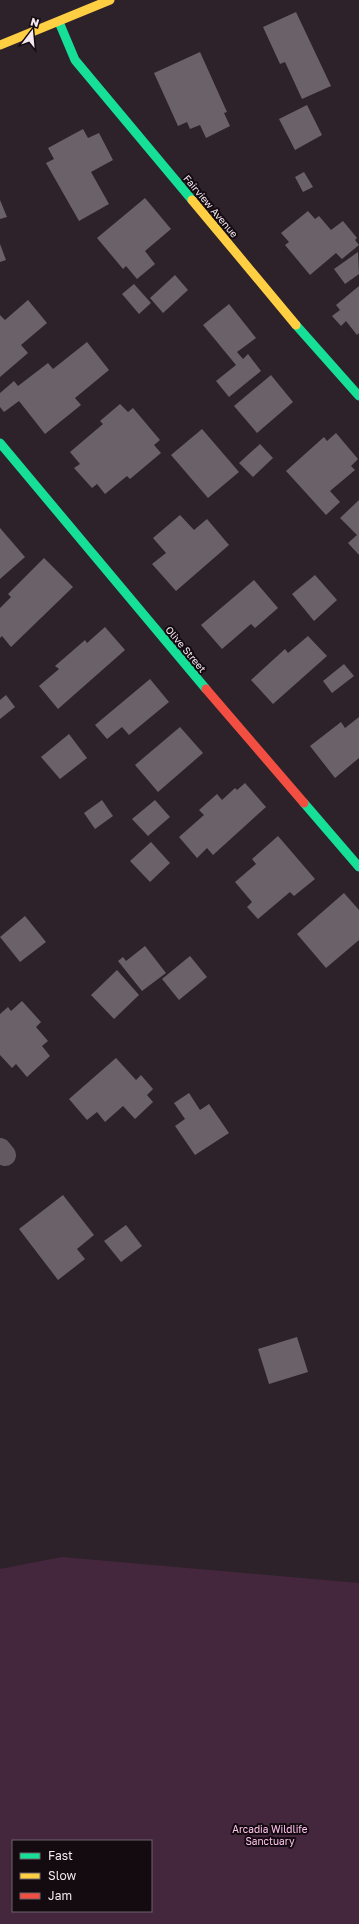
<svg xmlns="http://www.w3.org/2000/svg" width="359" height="1924" viewBox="0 0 359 1924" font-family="'Golos Text',sans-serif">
<rect width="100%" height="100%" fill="#2d222a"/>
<path fill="#45273d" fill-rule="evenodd" d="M 62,1557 L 359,1583 L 359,1924 L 0,1924 L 0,1569 ZM 13,1841 L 151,1841 L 151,1911 L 13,1911 Z"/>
<g fill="#6b6168">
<path d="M 296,12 L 331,86 L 302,99 L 285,62 L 280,64 L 263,27 Z"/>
<path d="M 200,52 L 227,112 L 224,113 L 230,126 L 206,138 L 200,125 L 190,129 L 187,122 L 178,126 L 154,73 Z"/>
<path d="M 307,105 L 322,135 L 295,150 L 279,119 Z"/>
<path d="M 83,129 L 88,138 L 99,133 L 113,160 L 91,172 L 109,204 L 79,221 L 46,163 L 54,159 L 48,148 Z"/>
<path d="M 304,172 L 313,187 L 303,192 L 295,177 Z"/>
<path d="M 145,198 L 171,229 L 145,251 L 155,264 L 137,279 L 126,266 L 123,269 L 97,238 Z"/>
<path d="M 0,200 L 7,217 L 0,219 Z"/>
<path d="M 308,211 L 315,219 L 319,216 L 331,230 L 343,221 L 357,238 L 355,240 L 359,245 L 342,259 L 336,253 L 310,275 L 285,245 L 289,242 L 281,233 Z"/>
<path d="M 0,244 L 6,260 L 0,262 Z"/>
<path d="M 358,252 L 359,274 L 345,284 L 334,269 Z"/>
<path d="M 175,275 L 188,290 L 163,313 L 150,298 Z"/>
<path d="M 134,284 L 151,303 L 139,314 L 122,294 Z"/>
<path d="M 359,286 L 359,333 L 357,335 L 346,321 L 341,326 L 332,316 L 340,310 L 336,305 Z"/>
<path d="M 28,300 L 47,323 L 21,345 L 28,353 L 0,377 L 0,315 L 5,320 Z"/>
<path d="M 229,304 L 256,338 L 237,352 L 243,359 L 248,354 L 261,371 L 229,397 L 216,381 L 236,365 L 203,325 Z"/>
<path d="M 87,342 L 109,370 L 75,398 L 81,405 L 45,434 L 19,401 L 4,412 L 0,407 L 0,393 L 14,381 L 18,386 L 48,363 L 53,369 Z"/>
<path d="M 271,375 L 293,402 L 257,433 L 234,406 Z"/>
<path d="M 120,404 L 128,412 L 133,408 L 160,440 L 154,445 L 161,453 L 130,479 L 127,476 L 105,494 L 97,484 L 92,488 L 74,468 L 80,464 L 70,452 L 103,424 L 100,421 Z"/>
<path d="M 202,429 L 239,472 L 208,498 L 171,455 Z"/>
<path d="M 336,433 L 358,459 L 351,466 L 355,470 L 330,491 L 340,502 L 326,515 L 286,471 L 324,437 L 327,441 Z"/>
<path d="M 260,444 L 273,458 L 253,477 L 239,463 Z"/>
<path d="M 359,500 L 359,555 L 348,543 L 357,535 L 340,518 Z"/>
<path d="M 180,515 L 194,530 L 207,519 L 229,545 L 176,591 L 152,564 L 166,553 L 153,538 Z"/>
<path d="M 0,528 L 25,557 L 0,579 Z"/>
<path d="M 44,558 L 73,587 L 11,647 L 2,636 L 0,638 L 0,608 L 11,597 L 8,594 Z"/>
<path d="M 315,575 L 337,600 L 314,621 L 292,594 Z"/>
<path d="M 254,580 L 278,608 L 255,628 L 251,624 L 222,649 L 201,625 Z"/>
<path d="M 105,627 L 125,650 L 58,709 L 39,686 L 59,669 L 55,666 L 85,640 L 87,643 Z"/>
<path d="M 308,636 L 327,656 L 273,704 L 251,680 L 285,649 L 288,653 Z"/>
<path d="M 344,664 L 354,676 L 332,693 L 323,681 Z"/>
<path d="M 150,679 L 169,702 L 129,735 L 122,727 L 107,739 L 95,725 Z"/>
<path d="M 6,695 L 15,707 L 0,719 L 0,700 Z"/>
<path d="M 359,717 L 359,758 L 335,778 L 310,746 L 341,722 L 345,728 Z"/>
<path d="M 180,727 L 203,753 L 158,792 L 135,765 Z"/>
<path d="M 69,734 L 87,758 L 60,779 L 41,757 Z"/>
<path d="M 245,783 L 266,807 L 213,855 L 207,848 L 197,858 L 179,837 L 204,815 L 199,810 L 217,794 L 222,800 L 235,788 L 237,790 Z"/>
<path d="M 102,800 L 113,816 L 95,829 L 84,813 Z"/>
<path d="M 155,800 L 170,817 L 148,836 L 132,819 Z"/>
<path d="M 278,836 L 315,879 L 294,896 L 290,892 L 258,919 L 247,907 L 252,902 L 235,882 L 256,864 L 252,859 Z"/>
<path d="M 151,842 L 170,863 L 150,882 L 130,861 Z"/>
<path d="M 344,893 L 359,910 L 359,940 L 326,968 L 297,934 Z"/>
<path d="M 25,916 L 46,942 L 20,962 L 0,937 Z"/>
<path d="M 145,946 L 166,973 L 142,991 L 118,961 L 123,957 L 126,961 Z"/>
<path d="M 190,956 L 207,977 L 179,1000 L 162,979 Z"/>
<path d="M 117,970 L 139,995 L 114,1019 L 91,995 Z"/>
<path d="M 22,1001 L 41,1022 L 36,1027 L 48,1041 L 42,1046 L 50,1056 L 27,1077 L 16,1064 L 12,1068 L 0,1055 L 0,1014 L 8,1007 L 11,1011 Z"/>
<path d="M 116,1058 L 136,1080 L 141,1075 L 153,1089 L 147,1095 L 153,1102 L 135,1119 L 123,1106 L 105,1122 L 97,1112 L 87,1120 L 69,1099 Z"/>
<path d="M 189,1093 L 200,1110 L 209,1104 L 229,1133 L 195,1155 L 175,1126 L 185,1119 L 174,1103 Z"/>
<path d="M 63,1195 L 94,1235 L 77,1249 L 85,1259 L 58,1280 L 19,1229 Z"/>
<path d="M 126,1225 L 142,1246 L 121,1262 L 104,1241 Z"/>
<path d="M 297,1337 L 308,1372 L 269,1384 L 258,1349 Z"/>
</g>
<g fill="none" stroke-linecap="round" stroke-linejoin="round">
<path stroke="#635960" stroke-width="22" d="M 0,1149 L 5,1155"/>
<g stroke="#16e098" stroke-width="9">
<path d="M 59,22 L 75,60 L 192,200"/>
<path d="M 296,325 L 359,396"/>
<path d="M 0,443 L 206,689"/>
<path d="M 304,803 L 359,867"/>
</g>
<g stroke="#ffcf43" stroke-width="9">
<path d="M 0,45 L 110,0"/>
<path d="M 192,200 L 296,325"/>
</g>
<path stroke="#f24e42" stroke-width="9" d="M 206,689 L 304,803"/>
</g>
<g text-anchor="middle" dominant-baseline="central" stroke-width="4" stroke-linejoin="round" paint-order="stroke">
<g font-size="10" fill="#f5e8f0" stroke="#140b11">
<text transform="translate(211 206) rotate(50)">Fairview Avenue</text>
<text transform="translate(186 649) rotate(50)">Olive Street</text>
</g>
<g font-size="10" fill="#ffc2ec" stroke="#140b11">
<text x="270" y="1829">Arcadia Wildlife<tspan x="270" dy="12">Sanctuary</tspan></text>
</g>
</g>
<rect x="12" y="1840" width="140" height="72" fill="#140b11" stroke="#6e636a"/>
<rect x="20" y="1853" width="20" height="6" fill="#16e098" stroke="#6e636a"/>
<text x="48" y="1860" font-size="12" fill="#f5e8f0">Fast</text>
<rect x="20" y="1873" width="20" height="6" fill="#ffcf43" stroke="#6e636a"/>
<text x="48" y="1880" font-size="12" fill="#f5e8f0">Slow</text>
<rect x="20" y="1893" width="20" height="6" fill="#f24e42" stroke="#6e636a"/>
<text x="48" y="1900" font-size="12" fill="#f5e8f0">Jam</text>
<g transform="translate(32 32) rotate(16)" stroke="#140b11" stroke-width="3" paint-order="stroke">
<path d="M0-3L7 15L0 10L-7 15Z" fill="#f5e8f0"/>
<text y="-6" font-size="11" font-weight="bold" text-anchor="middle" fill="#f5e8f0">N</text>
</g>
</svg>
